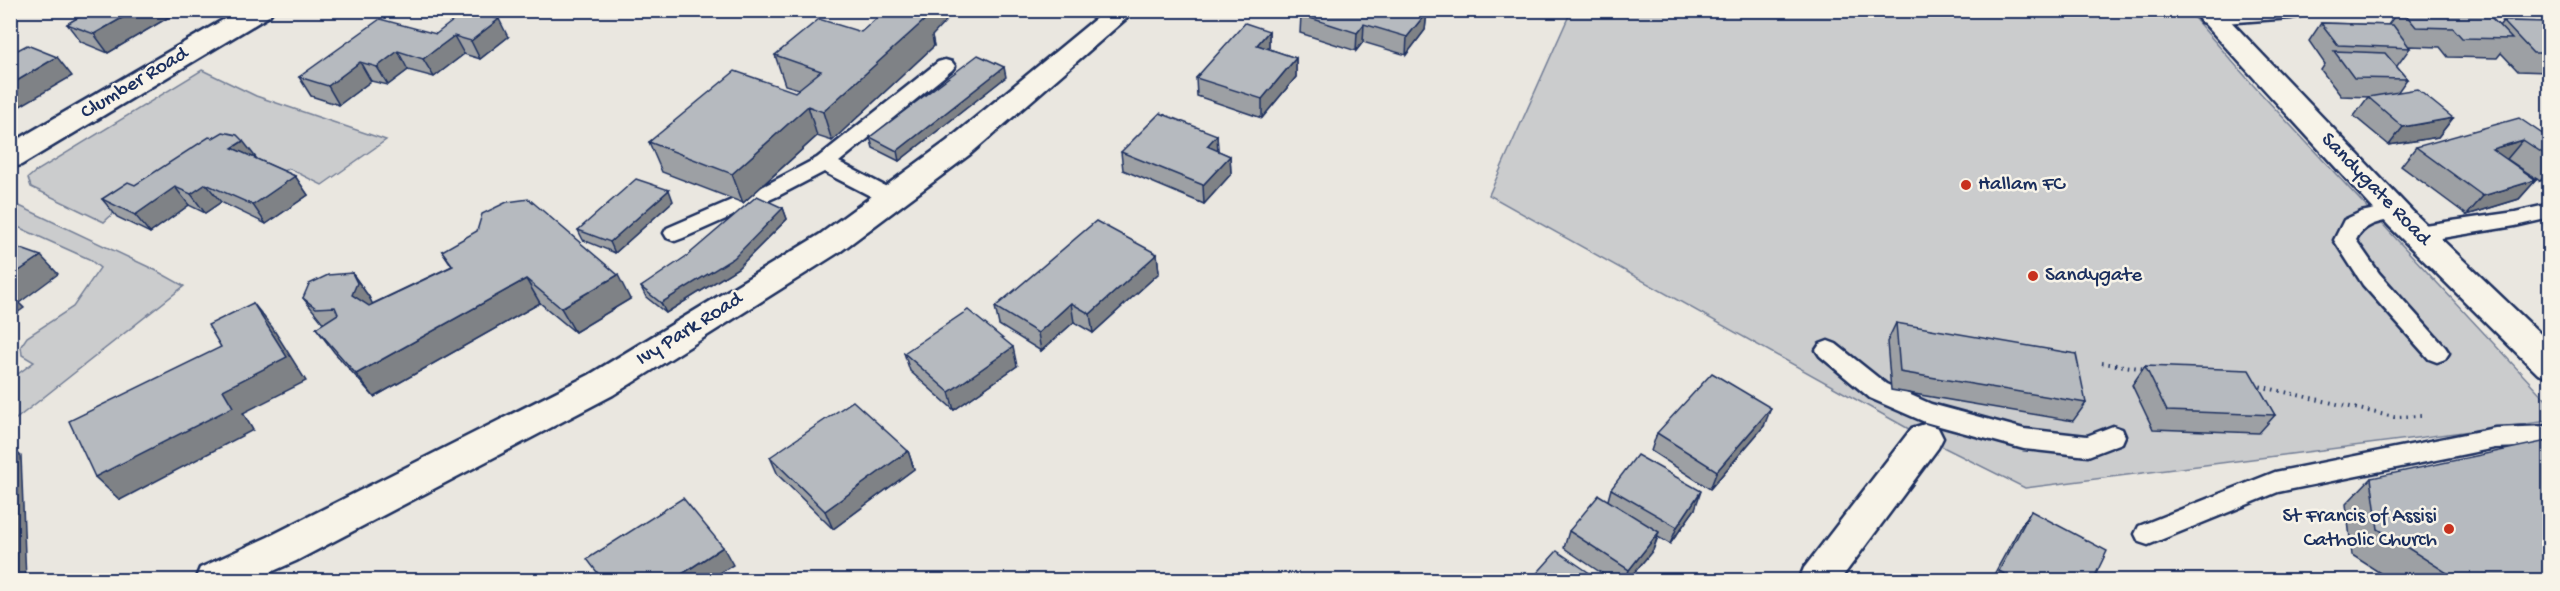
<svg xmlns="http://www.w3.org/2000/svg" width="2560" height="591" viewBox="0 0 2560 591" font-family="'Gochi Hand',sans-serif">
<rect width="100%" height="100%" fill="#eae7e0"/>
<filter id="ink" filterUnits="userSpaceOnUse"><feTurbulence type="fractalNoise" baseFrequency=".0167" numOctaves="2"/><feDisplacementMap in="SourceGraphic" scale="12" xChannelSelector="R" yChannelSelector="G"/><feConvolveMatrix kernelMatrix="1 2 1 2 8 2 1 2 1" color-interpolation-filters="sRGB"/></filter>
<g filter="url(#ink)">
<g fill="#cbcccd" stroke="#737e96" stroke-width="1.5">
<path d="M 1571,11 L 2188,11 L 2253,85 L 2549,403 L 2549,421 L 2025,488 L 1925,438 L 1489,195 Z"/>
<path d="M 202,70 L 256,96 L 386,140 L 322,185 L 290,169 L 118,209 L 104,222 L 31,187 L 28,178 L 35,172 Z"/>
<path d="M 11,202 L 155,270 L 184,286 L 11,423 L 11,379 L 34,362 L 22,355 L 21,346 L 27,337 L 73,307 L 100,268 L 89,259 L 11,224 Z"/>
</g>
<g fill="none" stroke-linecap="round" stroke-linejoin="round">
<g stroke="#1b2f5e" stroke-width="5">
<g id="service">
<path d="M 945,60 L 952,62 L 955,66 L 952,70 L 839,162 L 898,193 L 902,198 L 898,203 L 891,205 L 884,203 L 824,172 L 778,196 L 683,238 L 675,241 L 667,238 L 664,233 L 667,228 L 764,186 L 817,158 L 938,62 Z"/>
<path d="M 2550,204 L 2550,218 L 2515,226 L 2417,242 L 2409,239 L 2406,234 L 2409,229 L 2417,226 L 2515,212 Z"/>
<path d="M 2395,205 L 2403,207 L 2406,212 L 2403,217 C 2385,222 2365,221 2356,240 L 2379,273 L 2445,347 L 2449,353 L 2445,359 L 2437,362 L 2429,359 L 2363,285 L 2334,240 L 2344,220 L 2361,212 Z"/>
<path d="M 1828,341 L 1836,344 L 1886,384 L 1931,404 L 2024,429 L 2087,436 L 2113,426 L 2122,429 L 2125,436 L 2122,443 L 2088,456 L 2024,449 L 1925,422 L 1870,398 L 1820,356 L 1816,350 L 1820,344 Z"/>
<path d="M 2550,426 L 2550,446 L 2495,448 L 2278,492 L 2148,545 L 2139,542 L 2135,534 L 2139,526 L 2275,472 L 2495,428 Z"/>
</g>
</g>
<g stroke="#1b2f5e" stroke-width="5">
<g id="minor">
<path d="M 240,10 L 273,10 L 269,16 L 21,165 L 10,168 L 10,144 Z"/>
<path d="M 2200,10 L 2304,10 L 2300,16 L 2291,18 L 2210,24 L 2201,22 L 2197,16 Z"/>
<path d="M 1925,424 L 1938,428 L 1943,438 L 1938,448 L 1840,580 L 1799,580 L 1804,568 L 1912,428 Z"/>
</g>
</g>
<g stroke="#1b2f5e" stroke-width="5">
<g id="tertiary">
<path d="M 1106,10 L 1136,10 L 969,155 L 841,251 L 613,395 L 296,561 L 253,580 L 195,580 L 200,568 L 268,537 L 589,375 L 819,235 L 947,141 Z"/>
<path d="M 2192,10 L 2220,10 L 2412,211 L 2550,343 L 2550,378 L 2538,374 L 2390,227 Z"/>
</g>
</g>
<g stroke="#1b2f5e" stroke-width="4" stroke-dasharray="1.5 5" stroke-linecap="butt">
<path d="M 2102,363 L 2146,369"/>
<path d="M 2254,385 L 2394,417 L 2423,416"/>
</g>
<use href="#service" fill="#f7f3e8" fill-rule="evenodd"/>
<use href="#minor" fill="#f7f3e8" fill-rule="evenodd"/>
<use href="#tertiary" fill="#f7f3e8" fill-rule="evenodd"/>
</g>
<g fill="#9da0a4" stroke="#1b2f5e" stroke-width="1.5">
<path d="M 74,10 L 181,10 L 108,53 L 81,42 L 67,24 L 79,17 Z"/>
<path d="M 2399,10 L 2485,11 L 2499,26 L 2503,21 L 2550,22 L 2550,72 L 2518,71 L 2501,53 L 2497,58 L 2448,57 L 2440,47 L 2409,46 L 2410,48 L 2397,66 L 2396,66 L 2407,79 L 2397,93 L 2453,118 L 2438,137 L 2389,145 L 2354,116 L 2368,97 L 2370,97 L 2341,96 L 2321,70 L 2325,64 L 2309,41 L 2321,23 L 2388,25 Z"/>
<path d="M 1427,12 L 1425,30 L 1406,55 L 1363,42 L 1356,51 L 1300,33 L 1301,15 Z"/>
<path d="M 1269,31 L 1269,49 L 1296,58 L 1296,77 L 1262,118 L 1197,96 L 1196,78 Z"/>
<path d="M 861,32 L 932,36 L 934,46 L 832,141 L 817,136 L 743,203 L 662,172 L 649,142 L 795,92 L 799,89 L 785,85 L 775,55 Z"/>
<path d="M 436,34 L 508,37 L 480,59 L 464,54 L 434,77 L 408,70 L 388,85 L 371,81 L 339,105 L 311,96 L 299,77 Z"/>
<path d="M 1006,77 L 899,161 L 873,148 L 870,137 Z"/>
<path d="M 1217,135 L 1218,151 L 1230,156 L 1231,174 L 1204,204 L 1123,170 L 1121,152 Z"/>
<path d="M 2550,139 L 2550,178 L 2540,181 L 2507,159 L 2506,159 L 2536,180 L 2519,199 L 2467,215 L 2401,166 L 2416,147 Z"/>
<path d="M 256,159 L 295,176 L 308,195 L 266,224 L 221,202 L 205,213 L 189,205 L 150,233 L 117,217 L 102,199 L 135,185 Z"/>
<path d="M 673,201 L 615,253 L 583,240 L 578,230 Z"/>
<path d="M 783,208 L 787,219 L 738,268 L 666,313 L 646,297 L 641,287 Z"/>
<path d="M 442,251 L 630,299 L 575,332 L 540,303 L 374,397 L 334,352 L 316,328 L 324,324 L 303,298 L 352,273 L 369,297 L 372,304 L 452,266 Z"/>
<path d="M 1157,254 L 1159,273 L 1093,333 L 1074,322 L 1041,351 L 999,325 L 995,307 Z"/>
<path d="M 1896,323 L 2086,403 L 2073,421 L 1891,390 L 1887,342 Z"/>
<path d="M 904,353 L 1017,366 L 954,410 L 910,371 Z"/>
<path d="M 2145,366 L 2275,415 L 2259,433 L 2153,429 L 2132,385 Z"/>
<path d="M 1764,426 L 1710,489 L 1651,451 L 1657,433 Z"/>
<path d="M 908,451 L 914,469 L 833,529 L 778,475 L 770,457 Z"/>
<path d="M 2371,478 L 2550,580 L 2391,580 L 2352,555 L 2346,504 Z"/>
<path d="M 1611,489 L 1695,509 L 1670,544 L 1658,537 L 1653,550 L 1628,580 L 1612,580 L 1564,548 L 1569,531 L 1608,500 Z"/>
<path d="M 2031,511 L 2093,580 L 1991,580 L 2019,529 Z"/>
</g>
<g fill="#7f8286" stroke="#1b2f5e" stroke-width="1.5">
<path d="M 136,10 L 181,10 L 108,53 L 94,34 Z"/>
<path d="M 935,10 L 956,10 L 932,36 L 934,46 L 832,141 L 823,112 Z"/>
<path d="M 1427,12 L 1425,30 L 1406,55 L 1407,37 Z"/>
<path d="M 499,19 L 508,37 L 480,59 L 471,41 Z"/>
<path d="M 1364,24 L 1363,42 L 1356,51 L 1357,33 Z"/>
<path d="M 1269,31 L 1269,49 L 1257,45 Z"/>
<path d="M 454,36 L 464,54 L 434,77 L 423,59 Z"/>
<path d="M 398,51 L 408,70 L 388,85 L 377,67 Z"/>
<path d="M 57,57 L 72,76 L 10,112 L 10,85 Z"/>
<path d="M 1296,58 L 1296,77 L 1262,118 L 1262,99 Z"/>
<path d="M 360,62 L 371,81 L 339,105 L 328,86 Z"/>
<path d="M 1004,67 L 1006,77 L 899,161 L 897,151 Z"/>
<path d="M 808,106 L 817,136 L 743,203 L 732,174 Z"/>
<path d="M 2453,118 L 2438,137 L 2389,145 L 2403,127 Z"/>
<path d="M 1217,135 L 1218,153 L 1207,146 Z"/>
<path d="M 2523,140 L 2507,159 L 2476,168 L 2492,149 Z"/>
<path d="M 243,141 L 257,159 L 232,148 Z"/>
<path d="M 1230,156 L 1231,174 L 1204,204 L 1203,185 Z"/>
<path d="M 2550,170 L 2550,178 L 2540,181 Z"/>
<path d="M 295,176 L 308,195 L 266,224 L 253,205 Z"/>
<path d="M 2536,180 L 2519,199 L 2467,215 L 2483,196 Z"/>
<path d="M 206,184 L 221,202 L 205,213 L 191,194 Z"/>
<path d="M 175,187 L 189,205 L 150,233 L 135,215 Z"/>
<path d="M 669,190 L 673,201 L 615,253 L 610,242 Z"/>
<path d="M 783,208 L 787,219 L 738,268 L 666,313 L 661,303 Z"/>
<path d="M 1157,254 L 1159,273 L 1093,333 L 1090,314 Z"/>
<path d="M 41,256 L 58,274 L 19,303 L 24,308 L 10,318 L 10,277 Z"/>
<path d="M 352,273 L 369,297 L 374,307 L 369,319 L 352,295 Z"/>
<path d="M 618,275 L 630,299 L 575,332 L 561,308 Z"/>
<path d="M 526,279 L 540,303 L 374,397 L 356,374 Z"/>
<path d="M 253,303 L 272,327 L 306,381 L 243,413 L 253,430 L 120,500 L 95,477 L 223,390 Z"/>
<path d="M 1071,303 L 1074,322 L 1041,351 L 1038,333 Z"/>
<path d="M 1013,347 L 1017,366 L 954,410 L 949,392 Z"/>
<path d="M 1771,408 L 1764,426 L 1710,489 L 1717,471 Z"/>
<path d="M 10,446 L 21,456 L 26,580 L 10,580 Z"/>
<path d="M 908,451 L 914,469 L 833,529 L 825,511 Z"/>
<path d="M 1701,491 L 1695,509 L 1670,544 L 1677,527 Z"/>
<path d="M 1659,532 L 1653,550 L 1628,580 L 1625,580 L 1629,570 Z"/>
<path d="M 723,547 L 733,565 L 709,580 L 673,580 Z"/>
</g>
<g fill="#b6babf" stroke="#1b2f5e" stroke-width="1.5">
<path d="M 75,10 L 136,10 L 94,34 L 67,24 L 84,14 Z"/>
<path d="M 467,10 L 499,19 L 471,41 L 454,36 L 423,59 L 398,51 L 377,67 L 360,62 L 328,86 L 299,77 L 380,19 L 436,34 Z"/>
<path d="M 886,10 L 907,10 L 928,17 L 823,112 L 808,106 L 732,174 L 649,142 L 735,71 L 795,92 L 821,71 L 775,55 L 819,19 L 861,32 Z"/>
<path d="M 907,10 L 935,10 L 928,17 Z"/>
<path d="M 1305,10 L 1424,10 L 1427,12 L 1407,37 L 1364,24 L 1357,33 L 1301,15 Z"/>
<path d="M 2402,10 L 2485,11 L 2512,39 L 2462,38 L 2453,28 L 2416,27 Z"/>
<path d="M 2503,21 L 2550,22 L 2550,53 L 2533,53 Z"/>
<path d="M 1245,23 L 1269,31 L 1257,45 L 1296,58 L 1262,99 L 1196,78 Z"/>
<path d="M 2321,23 L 2393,25 L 2410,48 L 2338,45 Z"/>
<path d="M 27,45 L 57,57 L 10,85 L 10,54 Z"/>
<path d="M 2334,51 L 2385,53 L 2407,79 L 2354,78 Z"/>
<path d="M 978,55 L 1004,67 L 897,151 L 870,137 Z"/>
<path d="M 2417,89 L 2453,118 L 2403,127 L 2368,97 Z"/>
<path d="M 1160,113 L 1217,135 L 1207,146 L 1230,156 L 1203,185 L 1121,152 Z"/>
<path d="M 2519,118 L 2550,139 L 2550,158 L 2523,140 L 2492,149 L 2536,180 L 2483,196 L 2416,147 Z"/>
<path d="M 223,132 L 237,135 L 243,141 L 232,148 L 295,176 L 253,205 L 206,184 L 191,194 L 175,187 L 135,215 L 102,199 L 128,182 L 135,185 L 209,137 L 213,138 Z"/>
<path d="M 636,179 L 669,190 L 610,242 L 578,230 Z"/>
<path d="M 757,196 L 783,208 L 734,258 L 661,303 L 641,287 L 688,255 Z"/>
<path d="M 529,199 L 618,275 L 561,308 L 526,279 L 356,374 L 316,328 L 338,314 L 335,307 L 316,308 L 303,298 L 309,284 L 328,275 L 352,273 L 357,283 L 352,295 L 369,306 L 453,266 L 442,251 L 477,231 L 482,214 L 507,202 Z"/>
<path d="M 1096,221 L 1157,254 L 1090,314 L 1071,303 L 1038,333 L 995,307 Z"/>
<path d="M 10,245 L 41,256 L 10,277 Z"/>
<path d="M 253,303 L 287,357 L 223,390 L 233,407 L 95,477 L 69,421 L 221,347 L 208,325 Z"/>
<path d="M 968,310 L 1013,347 L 949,392 L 904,353 Z"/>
<path d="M 1896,323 L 2076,354 L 2086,403 L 1900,372 Z"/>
<path d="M 2145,366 L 2249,370 L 2275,415 L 2167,411 Z"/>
<path d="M 1712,373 L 1771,408 L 1717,471 L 1657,433 Z"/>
<path d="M 853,401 L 908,451 L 825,511 L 770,457 Z"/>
<path d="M 2547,441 L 2550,443 L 2550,580 L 2458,580 L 2378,529 L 2371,478 Z"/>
<path d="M 1637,455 L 1701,491 L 1677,527 L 1611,489 Z"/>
<path d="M 1599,495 L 1659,532 L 1629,570 L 1569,531 Z"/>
<path d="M 683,498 L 723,547 L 673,580 L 603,580 L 587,559 Z"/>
<path d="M 2031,511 L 2107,551 L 2093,580 L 2016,580 L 1999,571 Z"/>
<path d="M 1557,551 L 1600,580 L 1531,580 Z"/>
</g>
</g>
<g fill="#c8321e" stroke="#f7f3e8" stroke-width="2">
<circle cx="1966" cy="185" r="6"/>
<circle cx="2033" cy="276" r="6"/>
<circle cx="2449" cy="529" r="6"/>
</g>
<g text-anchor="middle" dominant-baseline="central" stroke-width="5" stroke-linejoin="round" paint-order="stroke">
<g font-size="21" fill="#1b2f5e" stroke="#f7f3e8">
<text transform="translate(135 84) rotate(-31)">Clumber Road</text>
<text transform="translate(2375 190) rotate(46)">Sandygate Road</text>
<text transform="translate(690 330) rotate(-32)">Ivy Park Road</text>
</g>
<g font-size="21" fill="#1b2f5e" stroke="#f7f3e8" text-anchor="start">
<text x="1978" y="185">Hallam FC</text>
<text x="2045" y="276">Sandygate</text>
<text x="2437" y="517" text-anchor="end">St Francis of Assisi<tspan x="2437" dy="24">Catholic Church</tspan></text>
</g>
</g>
<rect width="2560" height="591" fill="none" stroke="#f7f3e8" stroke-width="36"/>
<rect x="18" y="18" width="2524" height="555" fill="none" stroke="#1b2f5e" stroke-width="2" filter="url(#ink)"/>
</svg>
